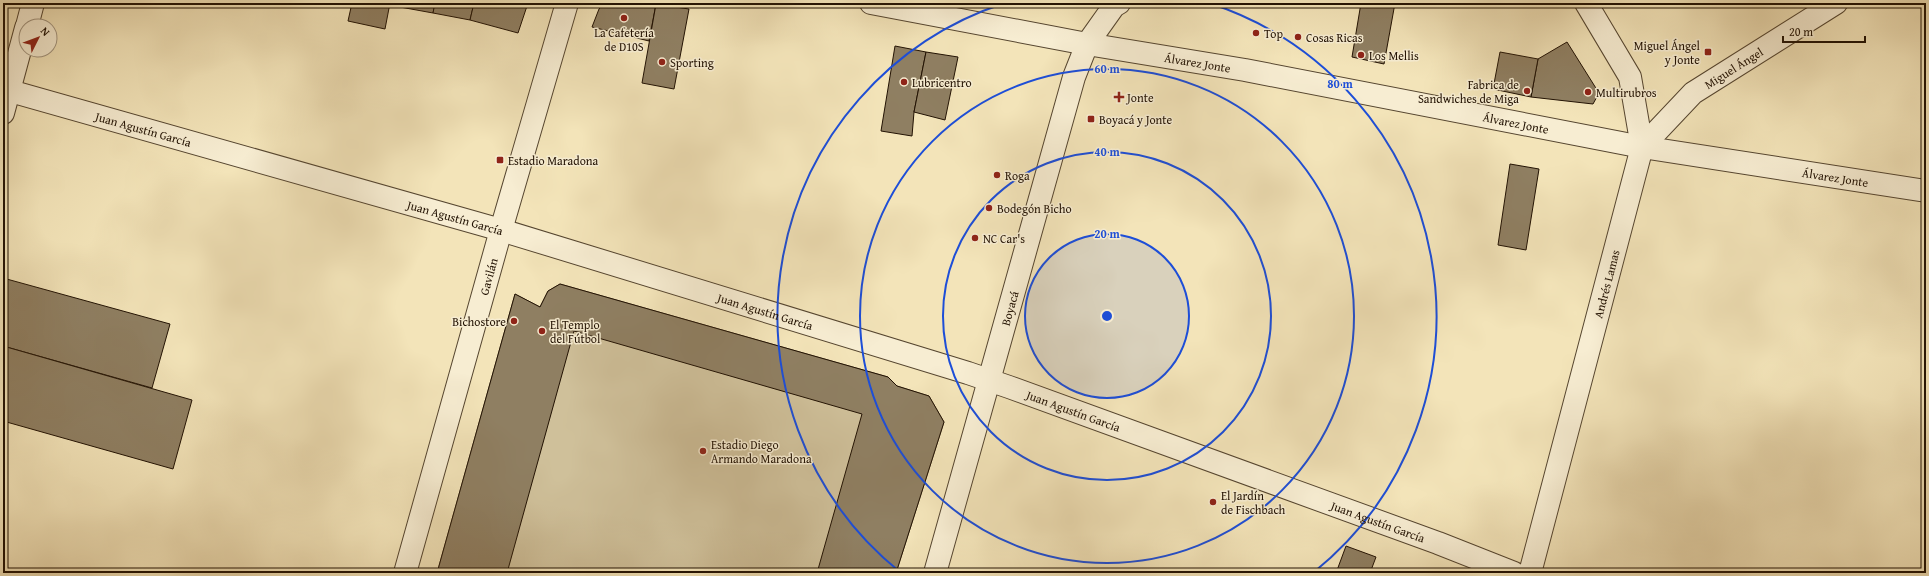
<svg xmlns="http://www.w3.org/2000/svg" width="1929" height="576" viewBox="0 0 1929 576" font-family="'Gentium Book Plus',serif">
<rect width="100%" height="100%" fill="#f3e4b9"/>
<filter id="stains"><feTurbulence type="fractalNoise" baseFrequency=".005" numOctaves="4"/><feColorMatrix values="0 0 0 0 .2 0 0 0 0 .09 0 0 0 0 .02 0 0 0 .5 -.17"/></filter>
<radialGradient id="worn" r=".72"><stop offset=".6" stop-color="#630" stop-opacity="0"/><stop offset="1" stop-color="#630" stop-opacity=".3"/></radialGradient>
<path fill="#cfc09a" stroke="#78694e" d="M 560,284 L 888,377 L 897,386 L 929,396 L 944,422 L 896,573 L 437,573 L 515,294 L 540,307 L 548,291 Z"/>
<g fill="#8f7f62" stroke="#221203">
<path d="M 239,3 L 263,3 L 263,7 Z"/>
<path d="M 352,3 L 390,3 L 385,29 L 348,21 Z"/>
<path d="M 390,3 L 435,3 L 433,13 L 389,5 Z"/>
<path d="M 435,3 L 474,3 L 470,20 L 433,13 Z"/>
<path d="M 474,3 L 528,3 L 518,33 L 470,20 Z"/>
<path d="M 604,3 L 656,4 L 649,41 L 592,27 L 599,9 Z"/>
<path d="M 1361,3 L 1395,3 L 1384,64 L 1352,57 Z"/>
<path d="M 656,4 L 689,9 L 674,89 L 642,83 Z"/>
<path d="M 1567,42 L 1599,93 L 1593,104 L 1531,97 L 1538,59 Z"/>
<path d="M 895,46 L 926,52 L 914,112 L 912,136 L 881,131 Z"/>
<path d="M 926,52 L 958,57 L 945,120 L 914,112 Z"/>
<path d="M 1500,52 L 1538,59 L 1531,97 L 1493,89 Z"/>
<path d="M 1510,164 L 1539,169 L 1526,250 L 1498,245 Z"/>
<path d="M 3,278 L 170,324 L 152,388 L 3,346 Z"/>
<path d="M 560,284 L 888,377 L 897,386 L 929,396 L 944,422 L 896,573 L 817,573 L 862,414 L 574,331 L 507,573 L 437,573 L 515,294 L 540,307 L 548,291 Z"/>
<path d="M 3,346 L 192,400 L 173,469 L 3,421 Z"/>
<path d="M 1346,546 L 1376,557 L 1370,573 L 1336,573 Z"/>
</g>
<g fill="none" stroke-linecap="round" stroke-linejoin="round">
<g stroke="#564630" stroke-width="24">
<g id="minor">
<path d="M 27,26 L 33,3"/>
<path d="M 3,113 L 26,28"/>
<path id="s1" d="M 1530,573 L 1642,147 L 1630,77 L 1586,3"/>
</g>
</g>
<g stroke="#564630" stroke-width="24">
<g id="tertiary">
<path id="s2" d="M 871,3 L 1087,44 L 1245,70 L 1642,147 L 1926,191"/>
<path id="s3" d="M 3,89 L 501,230 L 968,373 L 1009,387 L 1438,543 L 1514,573"/>
<path id="s4" d="M 1642,147 L 1693,93 L 1836,3"/>
<path id="s5" d="M 405,573 L 501,230 L 567,3"/>
<path id="s6" d="M 935,573 L 1074,77 L 1087,44 L 1114,6 L 1119,3"/>
</g>
</g>
<use href="#minor" stroke="#f7edd2" stroke-width="22"/>
<use href="#tertiary" stroke="#f7edd2" stroke-width="22"/>
</g>
<circle cx="1107" cy="316" r="82" fill="#1d4ed8" fill-opacity=".12"/>
<g fill="none" stroke="#1d4ed8" stroke-width="2">
<circle cx="1107" cy="316" r="82"/>
<circle cx="1107" cy="316" r="164"/>
<circle cx="1107" cy="316" r="247"/>
<path d="M900 572A329 329 0 0 1 1005 3M1209 3A329 329 0 0 1 1314 572"/>
</g>
<g fill="#8f2418" stroke="#f7edd2" stroke-width="1.5">
<circle cx="624" cy="18" r="4"/>
<circle cx="1256" cy="33" r="4"/>
<circle cx="1298" cy="37" r="4"/>
<rect x="1704" y="48" width="8" height="8" rx="2"/>
<circle cx="1361" cy="55" r="4"/>
<circle cx="662" cy="62" r="4"/>
<circle cx="904" cy="82" r="4"/>
<circle cx="1527" cy="91" r="4"/>
<circle cx="1588" cy="92" r="4"/>
<path d="M1117 91h4v4h4v4h-4v4h-4v-4h-4v-4h4z"/>
<rect x="1087" y="115" width="8" height="8" rx="2"/>
<rect x="496" y="156" width="8" height="8" rx="2"/>
<circle cx="997" cy="175" r="4"/>
<circle cx="989" cy="208" r="4"/>
<circle cx="975" cy="238" r="4"/>
<circle cx="514" cy="321" r="4"/>
<circle cx="542" cy="331" r="4"/>
<circle cx="703" cy="451" r="4"/>
<circle cx="1213" cy="502" r="4"/>
</g>
<g text-anchor="middle" dominant-baseline="central" stroke-width="3" stroke-linejoin="round" paint-order="stroke">
<g font-size="12" fill="#221203" stroke="#f7edd2" text-anchor="start">
<text x="624" y="32" text-anchor="middle">La Cafetería<tspan x="624" dy="14">de D10S</tspan></text>
<text x="1264" y="33">Top</text>
<text x="1306" y="37">Cosas Ricas</text>
<text x="1700" y="45" text-anchor="end">Miguel Ángel<tspan x="1700" dy="14">y Jonte</tspan></text>
<text x="1369" y="55">Los Mellis</text>
<text x="670" y="62">Sporting</text>
<text x="912" y="82">Lubricentro</text>
<text x="1519" y="84" text-anchor="end">Fabrica de<tspan x="1519" dy="14">Sandwiches de Miga</tspan></text>
<text x="1596" y="92">Multirubros</text>
<text x="1127" y="97">Jonte</text>
<text x="1099" y="119">Boyacá y Jonte</text>
<text x="508" y="160">Estadio Maradona</text>
<text x="1005" y="175">Roga</text>
<text x="997" y="208">Bodegón Bicho</text>
<text x="983" y="238">NC Car's</text>
<text x="506" y="321" text-anchor="end">Bichostore</text>
<text x="550" y="324">El Templo<tspan x="550" dy="14">del Fútbol</tspan></text>
<text x="711" y="444">Estadio Diego<tspan x="711" dy="14">Armando Maradona</tspan></text>
<text x="1221" y="495">El Jardín<tspan x="1221" dy="14">de Fischbach</tspan></text>
</g>
<g font-size="12" fill="#221203" stroke="#f7edd2">
<text stroke="none"><textPath href="#s2" startOffset="332">Álvarez Jonte</textPath></text>
<text stroke="none"><textPath href="#s4" startOffset="122">Miguel Ángel</textPath></text>
<text stroke="none"><textPath href="#s2" startOffset="656">Álvarez Jonte</textPath></text>
<text stroke="none"><textPath href="#s3" startOffset="146">Juan Agustín García</textPath></text>
<text stroke="none"><textPath href="#s2" startOffset="980">Álvarez Jonte</textPath></text>
<text stroke="none"><textPath href="#s3" startOffset="470">Juan Agustín García</textPath></text>
<text stroke="none"><textPath href="#s5" startOffset="308">Gavilán</textPath></text>
<text stroke="none"><textPath href="#s1" startOffset="299">Andrés Lamas</textPath></text>
<text stroke="none"><textPath href="#s6" startOffset="275">Boyacá</textPath></text>
<text stroke="none"><textPath href="#s3" startOffset="794">Juan Agustín García</textPath></text>
<text stroke="none"><textPath href="#s3" startOffset="1118">Juan Agustín García</textPath></text>
<text stroke="none"><textPath href="#s3" startOffset="1442">Juan Agustín García</textPath></text>
</g>
</g>
<circle cx="1107" cy="316" r="6" fill="#1d4ed8" stroke="#f7edd2" stroke-width="2"/>
<g font-size="12" text-anchor="middle" font-weight="bold" fill="#1d4ed8" stroke="#f7edd2" stroke-width="3" stroke-linejoin="round" paint-order="stroke">
<text x="1107" y="73">60 m</text>
<text x="1340" y="88">80 m</text>
<text x="1107" y="156">40 m</text>
<text x="1107" y="238">20 m</text>
</g>
<rect width="1929" height="576" fill="none" stroke="#f3e4b9" stroke-width="16"/>
<rect x="4" y="4" width="1921" height="568" fill="none" stroke="#221203" stroke-width="2"/>
<rect x="8" y="8" width="1913" height="560" fill="none" stroke="#221203"/>
<g transform="translate(38 38) rotate(48)"><circle r="19" fill="#f7edd2" stroke="#a2957f"/>
<path d="M0-3L7 15L0 10L-7 15Z" fill="#8f2418"/>
<text y="-6" font-size="11" font-weight="bold" text-anchor="middle" fill="#221203">N</text>
</g>
<path d="M1783 36v6h82v-6" fill="none" stroke="#221203" stroke-width="2"/>
<text x="1789" y="36" font-size="12" fill="#221203" stroke="#f7edd2" stroke-width="3" paint-order="stroke">20 m</text>
<rect width="100%" height="100%" filter="url(#stains)"/>
<rect width="100%" height="100%" fill="url(#worn)"/>
</svg>
